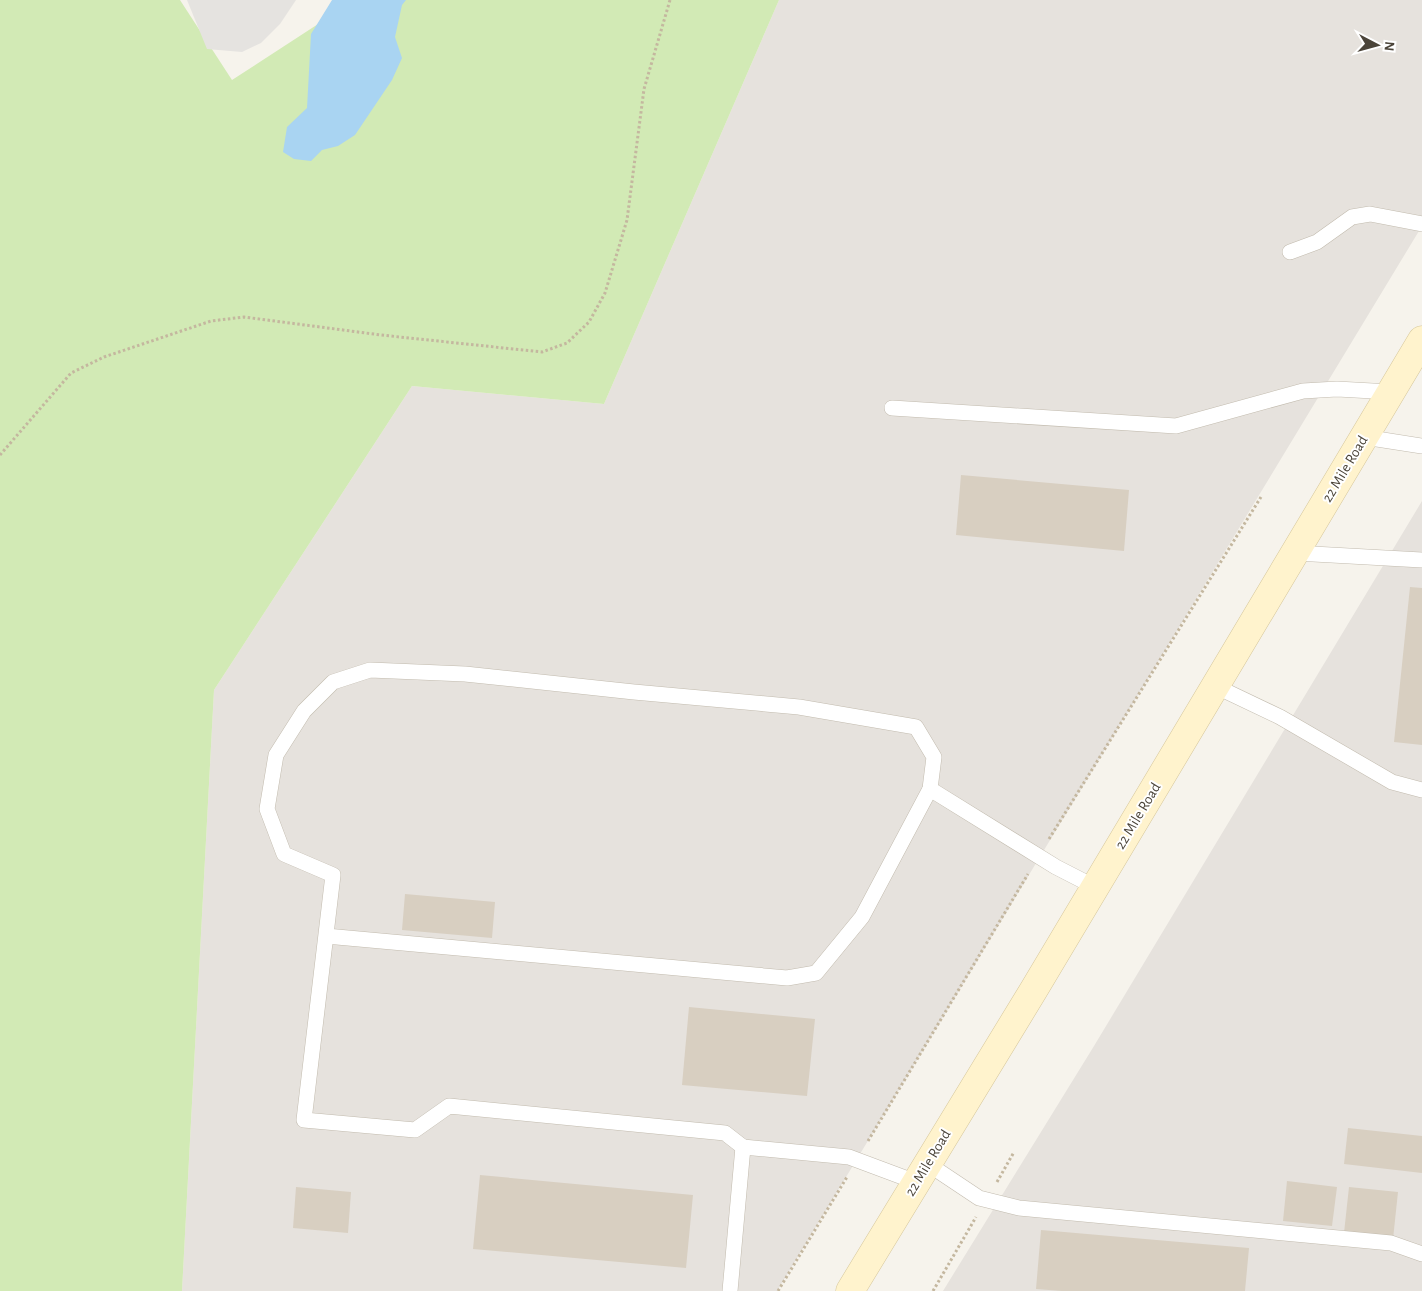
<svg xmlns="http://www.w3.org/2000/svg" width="1422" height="1291" viewBox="0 0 1422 1291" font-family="'Alegreya Sans',sans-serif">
<rect width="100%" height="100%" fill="#f6f3ec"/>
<g fill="#e6e2dd">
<path d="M 779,0 L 1422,0 L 1422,226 L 777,1291 L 182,1291 L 214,690 L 412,386 L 604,404 Z"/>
<path d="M 1422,501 L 1422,1291 L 943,1291 L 1094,1046 Z"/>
</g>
<path fill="#d2eab5" d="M 0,0 L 180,0 L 232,80 L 355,0 L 779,0 L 604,404 L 412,386 L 214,690 L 182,1291 L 0,1291 Z"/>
<path fill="#e5e3e0" d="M 187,0 L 296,0 L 280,24 L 261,43 L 242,52 L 207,49 Z"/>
<path fill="#a9d4f2" d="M 332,0 L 406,0 L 402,5 L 395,37 L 402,58 L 392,80 L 355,135 L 338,146 L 322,150 L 311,161 L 294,159 L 283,152 L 287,127 L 307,108 L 311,34 Z"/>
<g fill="#d8cfc1">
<path d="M 961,475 L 1129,490 L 1124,551 L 956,535 Z"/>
<path d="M 1410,587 L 1422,588 L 1422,745 L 1394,742 Z"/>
<path d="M 405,894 L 495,902 L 492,938 L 402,930 Z"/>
<path d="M 689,1007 L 815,1019 L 807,1096 L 682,1085 Z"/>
<path d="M 1348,1128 L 1422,1136 L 1422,1173 L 1344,1164 Z"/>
<path d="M 480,1175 L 693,1195 L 686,1268 L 473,1249 Z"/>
<path d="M 1287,1181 L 1337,1187 L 1332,1226 L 1283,1221 Z"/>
<path d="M 296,1187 L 351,1192 L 348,1233 L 293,1228 Z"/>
<path d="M 1349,1187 L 1398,1192 L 1393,1239 L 1344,1233 Z"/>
<path d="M 1041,1230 L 1249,1248 L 1245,1291 L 1062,1291 L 1036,1289 Z"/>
</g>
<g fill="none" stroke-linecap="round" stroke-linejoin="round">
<g stroke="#c2bbae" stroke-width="16">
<g id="lane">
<path d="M 1290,252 L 1317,242 L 1352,217 L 1370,214 L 1422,224"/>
<path d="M 892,408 L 1176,426 L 1303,391 L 1337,389 L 1391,392"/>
<path d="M 1364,437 L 1422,446"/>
<path d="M 1295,553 L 1422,560"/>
<path d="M 1215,686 L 1280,717 L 1392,782 L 1422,790"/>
<path d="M 930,789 L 1056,867 L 1095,887"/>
<path d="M 326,936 L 787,978 L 816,973 L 862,917 L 930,789 L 934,757 L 916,727 L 799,707 L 634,692 L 465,674 L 370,670 L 333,682 L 304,711 L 276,755 L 267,809 L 284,854 L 333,875 L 304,1120 L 415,1130 L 449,1106 L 725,1133 L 743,1147"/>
<path d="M 928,1164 L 979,1198 L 1019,1208 L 1391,1243 L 1422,1254"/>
<path d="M 730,1291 L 743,1147 L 849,1157 L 916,1182"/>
</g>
</g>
<g stroke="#d6c79b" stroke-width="29">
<path id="secondary" d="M 850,1291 L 1033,991 L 1422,340"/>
</g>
<g stroke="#c4b79f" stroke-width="3" stroke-dasharray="2.5 2.5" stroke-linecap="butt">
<path d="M 0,455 L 71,373 L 104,357 L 211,321 L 244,317 L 381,335 L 542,352 L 567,343 L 589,322 L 605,293 L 627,220 L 644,89 L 670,0"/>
<path d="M 1049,839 L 1261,497"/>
<path d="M 868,1141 L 1028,874"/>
<path d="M 997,1182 L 1014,1152"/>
<path d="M 778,1291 L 847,1177"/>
<path d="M 933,1291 L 976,1217"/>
</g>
<use href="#lane" stroke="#fff" stroke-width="15"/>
<use href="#secondary" stroke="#fff3cd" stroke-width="28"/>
</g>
<g text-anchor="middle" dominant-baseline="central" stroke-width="4" stroke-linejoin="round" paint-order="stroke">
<g font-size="15" fill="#4b4439" stroke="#fff">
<text transform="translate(1345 469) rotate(-59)">22 Mile Road</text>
<text transform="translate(1138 816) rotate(-59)">22 Mile Road</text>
<text transform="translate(928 1163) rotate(-59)">22 Mile Road</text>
</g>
</g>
<g transform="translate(1377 45) rotate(96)" stroke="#ffffff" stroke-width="4" paint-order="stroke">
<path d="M0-4L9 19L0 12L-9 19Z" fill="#4b4439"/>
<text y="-8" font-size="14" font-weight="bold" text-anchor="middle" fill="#4b4439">N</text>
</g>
</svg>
